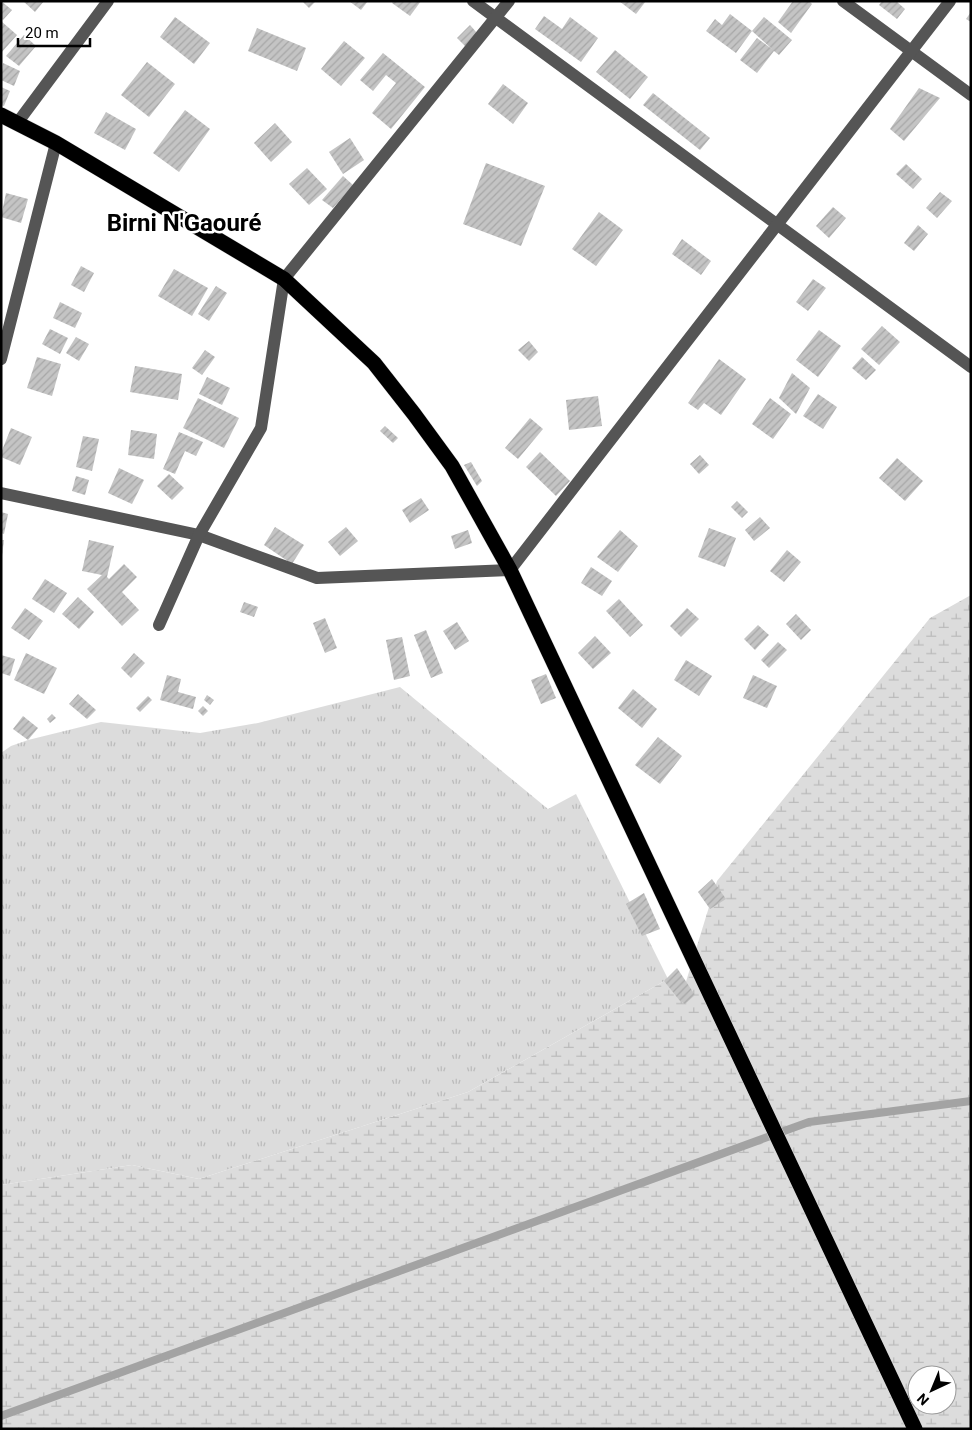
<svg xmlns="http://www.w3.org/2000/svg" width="972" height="1430" viewBox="0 0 972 1430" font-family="Roboto,sans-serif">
<defs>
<pattern id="grass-tufts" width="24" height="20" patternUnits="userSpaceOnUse" patternTransform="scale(1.25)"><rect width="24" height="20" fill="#dcdcdc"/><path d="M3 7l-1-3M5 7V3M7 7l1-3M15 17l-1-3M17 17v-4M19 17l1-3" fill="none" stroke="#bbb"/></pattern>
<pattern id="wetland-marsh" width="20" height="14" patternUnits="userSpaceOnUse" patternTransform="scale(1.25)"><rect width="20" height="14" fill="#dcdcdc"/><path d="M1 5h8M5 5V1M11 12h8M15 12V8" fill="none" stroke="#bbb"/></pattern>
<pattern id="building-hatch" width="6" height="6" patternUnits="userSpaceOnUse" patternTransform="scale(1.25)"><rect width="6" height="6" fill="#c4c4c4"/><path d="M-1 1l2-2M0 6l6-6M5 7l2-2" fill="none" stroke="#a7a7a7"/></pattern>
</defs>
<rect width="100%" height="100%" fill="#fff"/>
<path fill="url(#grass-tufts)" d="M 400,687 L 548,809 L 576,794 L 668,979 L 468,1092 L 199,1179 L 132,1165 L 1,1185 L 1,753 L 11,746 L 28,740 L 101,722 L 200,733 L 258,723 Z"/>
<path fill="url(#wetland-marsh)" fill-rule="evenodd" d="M 971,595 L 971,1429 L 1,1429 L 1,1185 L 132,1165 L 199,1179 L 468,1092 L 668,979 L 680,1001 L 717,881 L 930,618 ZM 917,1375 L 947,1375 L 947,1405 L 917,1405 Z"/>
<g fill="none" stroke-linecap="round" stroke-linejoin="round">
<path stroke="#a3a3a3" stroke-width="8" d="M 1,1416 L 809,1122 L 971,1101"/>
</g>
<g fill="url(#building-hatch)">
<path d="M 1,1 L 12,10 L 3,20 L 1,18 Z"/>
<path d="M 23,1 L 44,1 L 35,12 Z"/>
<path d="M 302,1 L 316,1 L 309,8 Z"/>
<path d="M 349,1 L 368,1 L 361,10 Z"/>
<path d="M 393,1 L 421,1 L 410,16 L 392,3 Z"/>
<path d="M 619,1 L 646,1 L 636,14 Z"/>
<path d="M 793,1 L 809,1 L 812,4 L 791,33 L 778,22 Z"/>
<path d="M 882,1 L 896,1 L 905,9 L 897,19 L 879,5 Z"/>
<path d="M 971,12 L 971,22 L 966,19 Z"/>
<path d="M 730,14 L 752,31 L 736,53 L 706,31 L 715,19 L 722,25 Z"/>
<path d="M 544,16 L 562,29 L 570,17 L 598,38 L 581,62 L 535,29 Z"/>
<path d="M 175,17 L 210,43 L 194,64 L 160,37 Z"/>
<path d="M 764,17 L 792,40 L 779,55 L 774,51 L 757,73 L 740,60 L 757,38 L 772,49 L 752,31 Z"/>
<path d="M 1,21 L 17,35 L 1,53 Z"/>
<path d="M 470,25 L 477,33 L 465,46 L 457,38 Z"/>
<path d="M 257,28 L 306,48 L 297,71 L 248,51 Z"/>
<path d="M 24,35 L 36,46 L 19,66 L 6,56 Z"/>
<path d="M 344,41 L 365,58 L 341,86 L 321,69 Z"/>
<path d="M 615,50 L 648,77 L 630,99 L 596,72 Z"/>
<path d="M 383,53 L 425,87 L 391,129 L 372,113 L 396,83 L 386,75 L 373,91 L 360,80 Z"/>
<path d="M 147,62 L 175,84 L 149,117 L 121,95 Z"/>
<path d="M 3,63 L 20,71 L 14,86 L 1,80 Z"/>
<path d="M 503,84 L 528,103 L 513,124 L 488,104 Z"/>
<path d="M 1,87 L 10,91 L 4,106 L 1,105 Z"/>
<path d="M 919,88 L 940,98 L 904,141 L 890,129 Z"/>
<path d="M 653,93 L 710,138 L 700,150 L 643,105 Z"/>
<path d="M 185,110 L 210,129 L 179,172 L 153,153 Z"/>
<path d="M 106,112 L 136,129 L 125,150 L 94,133 Z"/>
<path d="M 275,123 L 292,142 L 271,162 L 254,143 Z"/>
<path d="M 350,138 L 364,160 L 343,174 L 329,152 Z"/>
<path d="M 486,163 L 545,186 L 521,246 L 463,224 Z"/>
<path d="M 906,164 L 922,179 L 913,189 L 896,174 Z"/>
<path d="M 307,168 L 327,189 L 309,205 L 289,184 Z"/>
<path d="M 343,176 L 353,185 L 333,208 L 322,200 Z"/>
<path d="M 940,192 L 952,201 L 937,218 L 926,208 Z"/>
<path d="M 6,193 L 28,199 L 21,223 L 1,217 Z"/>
<path d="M 833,207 L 846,218 L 829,238 L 816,226 Z"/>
<path d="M 599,212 L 623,230 L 596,266 L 572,249 Z"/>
<path d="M 918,225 L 928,234 L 914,251 L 904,243 Z"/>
<path d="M 682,239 L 711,261 L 701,275 L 672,254 Z"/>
<path d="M 81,266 L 94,273 L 84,292 L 71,285 Z"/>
<path d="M 174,269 L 208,288 L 192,316 L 158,296 Z"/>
<path d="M 813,279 L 826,288 L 808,311 L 796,302 Z"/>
<path d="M 216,286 L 227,293 L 209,321 L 198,314 Z"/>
<path d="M 60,302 L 82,313 L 75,328 L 53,318 Z"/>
<path d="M 882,326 L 900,342 L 879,365 L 861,349 Z"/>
<path d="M 50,329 L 68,338 L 60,354 L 42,344 Z"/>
<path d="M 819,330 L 841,346 L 818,377 L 796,360 Z"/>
<path d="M 76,337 L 89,344 L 79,361 L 66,353 Z"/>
<path d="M 529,341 L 538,352 L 529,361 L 518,350 Z"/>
<path d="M 205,350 L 215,357 L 202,375 L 192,368 Z"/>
<path d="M 37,357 L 61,364 L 52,396 L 27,388 Z"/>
<path d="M 862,357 L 876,370 L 866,380 L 852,368 Z"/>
<path d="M 719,359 L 746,379 L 721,415 L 704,403 L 698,410 L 688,403 Z"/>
<path d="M 135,366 L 182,374 L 178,400 L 130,392 Z"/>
<path d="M 792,373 L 810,388 L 796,414 L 779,398 Z"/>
<path d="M 207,377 L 230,388 L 222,405 L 199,394 Z"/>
<path d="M 818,394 L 837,407 L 823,429 L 803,416 Z"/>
<path d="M 598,396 L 602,426 L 569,430 L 566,400 Z"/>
<path d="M 198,398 L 239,418 L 224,448 L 183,428 Z"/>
<path d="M 770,398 L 791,414 L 773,439 L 752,424 Z"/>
<path d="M 530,418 L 543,429 L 518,459 L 505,448 Z"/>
<path d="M 385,426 L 398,438 L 393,443 L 380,431 Z"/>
<path d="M 11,428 L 32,437 L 20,465 L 1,457 L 1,453 Z"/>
<path d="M 131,430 L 157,434 L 154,459 L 128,455 Z"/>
<path d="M 179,432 L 203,442 L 196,456 L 185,451 L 175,474 L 163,469 Z"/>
<path d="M 83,436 L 99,439 L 92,471 L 76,467 Z"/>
<path d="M 540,452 L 570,481 L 556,496 L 526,467 Z"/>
<path d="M 700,455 L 709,465 L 699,474 L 690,464 Z"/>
<path d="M 897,458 L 923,481 L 905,501 L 879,478 Z"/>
<path d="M 471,462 L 482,481 L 477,486 L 464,465 Z"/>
<path d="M 119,468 L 144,480 L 132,504 L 108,493 Z"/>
<path d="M 169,474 L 184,488 L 172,500 L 157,486 Z"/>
<path d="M 76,476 L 89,480 L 85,495 L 72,491 Z"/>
<path d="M 421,498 L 429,510 L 410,523 L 402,510 Z"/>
<path d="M 737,501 L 748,512 L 742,518 L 731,507 Z"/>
<path d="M 1,512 L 8,514 L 4,534 L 1,533 Z"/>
<path d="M 760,517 L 770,528 L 754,541 L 745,530 Z"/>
<path d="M 275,527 L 304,545 L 292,564 L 264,545 Z"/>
<path d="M 346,527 L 358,541 L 340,556 L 328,542 Z"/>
<path d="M 709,528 L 736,538 L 725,567 L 698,557 Z"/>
<path d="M 468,530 L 472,543 L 455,549 L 451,536 Z"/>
<path d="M 620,530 L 638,546 L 618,572 L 597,557 Z"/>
<path d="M 1,540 L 4,540 L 2,556 L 1,556 Z"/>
<path d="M 89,540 L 114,546 L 107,577 L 109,579 L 124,564 L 137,577 L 122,592 L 139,610 L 122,626 L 87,589 L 102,575 L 82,571 Z"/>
<path d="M 787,550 L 801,562 L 784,582 L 770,571 Z"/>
<path d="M 591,567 L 612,581 L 602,596 L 581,583 Z"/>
<path d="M 45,579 L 67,593 L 54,613 L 32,599 Z"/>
<path d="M 78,597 L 94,612 L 79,629 L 62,614 Z"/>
<path d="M 619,599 L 643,625 L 630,637 L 606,611 Z"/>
<path d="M 244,602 L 258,607 L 254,617 L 240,612 Z"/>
<path d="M 25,608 L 43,621 L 29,640 L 11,628 Z"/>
<path d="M 687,608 L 699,619 L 681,637 L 670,626 Z"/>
<path d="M 796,614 L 811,630 L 801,640 L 786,624 Z"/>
<path d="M 325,618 L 337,648 L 325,653 L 313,623 Z"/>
<path d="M 457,622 L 469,641 L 455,650 L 443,631 Z"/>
<path d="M 758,625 L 769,635 L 755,650 L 744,639 Z"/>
<path d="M 426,630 L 443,673 L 431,678 L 414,635 Z"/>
<path d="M 595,636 L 611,653 L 593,669 L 578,653 Z"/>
<path d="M 402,637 L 410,676 L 394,680 L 386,640 Z"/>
<path d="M 778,642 L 787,650 L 769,668 L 761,660 Z"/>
<path d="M 26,653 L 57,668 L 44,694 L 14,680 Z"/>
<path d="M 134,653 L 145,663 L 131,678 L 121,668 Z"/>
<path d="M 1,655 L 15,659 L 10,676 L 1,673 Z"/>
<path d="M 686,660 L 712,676 L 699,696 L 674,680 Z"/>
<path d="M 546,674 L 556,698 L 541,704 L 531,680 Z"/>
<path d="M 167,675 L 181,679 L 178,692 L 196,697 L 193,709 L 160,700 Z"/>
<path d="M 753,675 L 777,686 L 767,708 L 743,698 Z"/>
<path d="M 633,689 L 657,709 L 642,728 L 618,708 Z"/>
<path d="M 78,694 L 96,710 L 87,719 L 69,704 Z"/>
<path d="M 207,695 L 214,700 L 210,705 L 204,700 Z"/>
<path d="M 148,696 L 152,700 L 140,712 L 136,708 Z"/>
<path d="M 203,706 L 208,711 L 203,716 L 198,711 Z"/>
<path d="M 52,714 L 56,718 L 50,723 L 47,719 Z"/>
<path d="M 23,716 L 38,728 L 28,740 L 13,729 Z"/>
<path d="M 658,737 L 682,756 L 660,784 L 635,765 Z"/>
<path d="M 712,879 L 726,899 L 710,909 L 698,892 Z"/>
<path d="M 644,893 L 660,929 L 642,936 L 626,904 Z"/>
<path d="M 677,968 L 695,995 L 685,1004 L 680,1001 L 664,981 Z"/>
</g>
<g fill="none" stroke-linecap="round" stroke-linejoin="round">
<g stroke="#dbdbdb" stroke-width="16">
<path id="highway" d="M 1,115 L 56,143 L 284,279 L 374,363 L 414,414 L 452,466 L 510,570 L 915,1429"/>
</g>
<g stroke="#555" stroke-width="12">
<path d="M 473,1 L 971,367"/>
<path d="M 843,1 L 971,95"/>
<path d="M 18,122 L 108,1"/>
<path d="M 1,359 L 56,143"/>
<path d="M 1,493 L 199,535 L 317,578 L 510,570 L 950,1"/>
<path d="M 159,625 L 199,535 L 261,428 L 284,279 L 509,1"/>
</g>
<use href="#highway" stroke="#000" stroke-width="15"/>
</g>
<g text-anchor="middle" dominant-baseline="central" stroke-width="5" stroke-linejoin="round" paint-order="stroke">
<g font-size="24" font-weight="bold" fill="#000" stroke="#fff">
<text x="184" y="223">Birni N'Gaouré</text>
</g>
</g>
<rect width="972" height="1430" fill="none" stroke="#000000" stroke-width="5"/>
<g transform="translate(932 1390) rotate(224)"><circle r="24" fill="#ffffff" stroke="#999999"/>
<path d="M0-4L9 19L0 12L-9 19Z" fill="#000000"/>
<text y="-8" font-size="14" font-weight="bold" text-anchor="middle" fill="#000000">N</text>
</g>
<path d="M18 38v8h72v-8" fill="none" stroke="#000000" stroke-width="2.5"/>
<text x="25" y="38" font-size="15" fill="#000000" stroke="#ffffff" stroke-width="4" paint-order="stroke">20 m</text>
</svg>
